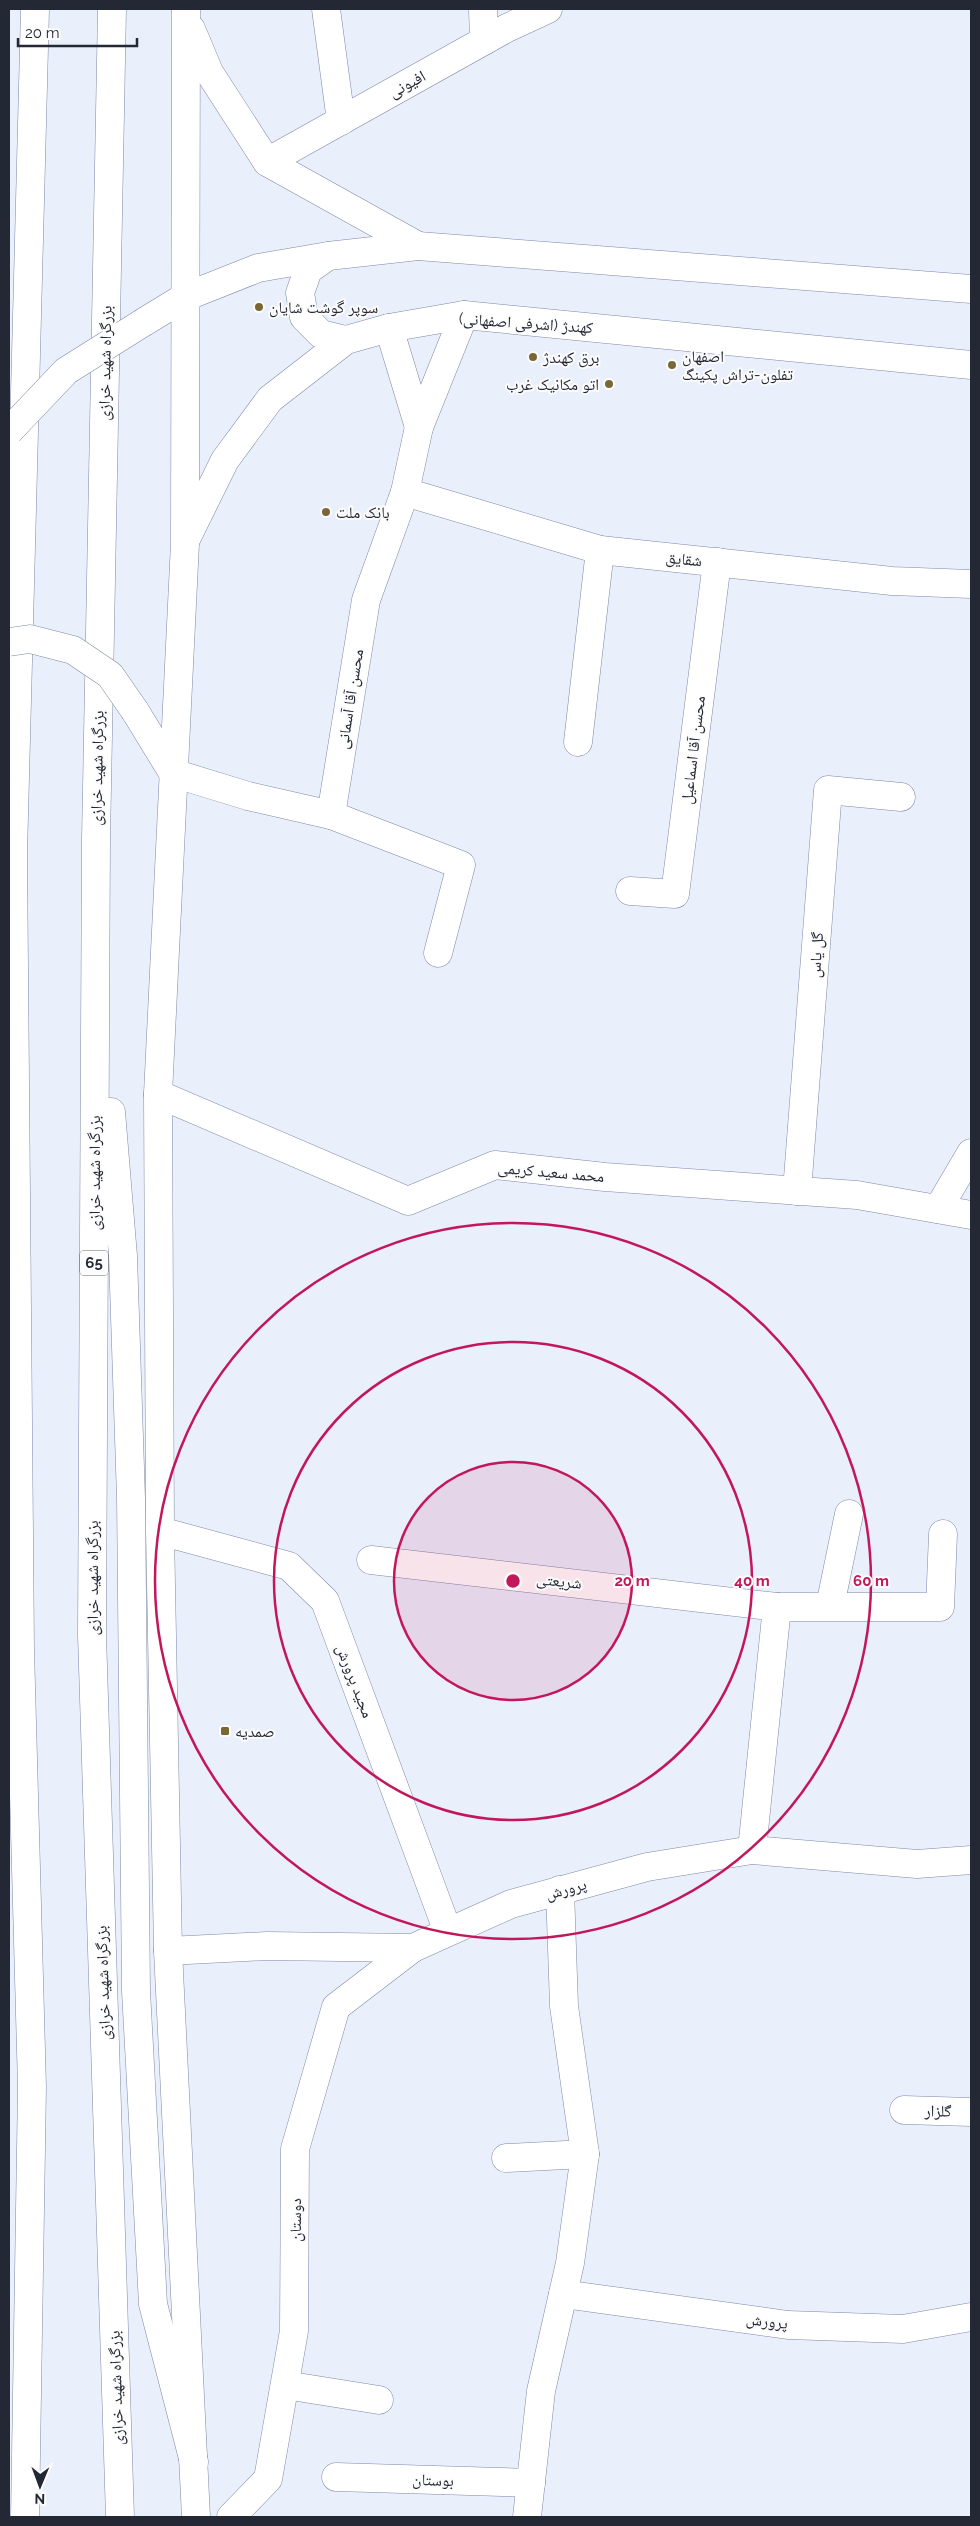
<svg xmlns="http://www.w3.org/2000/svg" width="980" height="2526" viewBox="0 0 980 2526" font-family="Raleway,'Noto Naskh Arabic',sans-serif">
<rect width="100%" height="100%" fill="#eaeffc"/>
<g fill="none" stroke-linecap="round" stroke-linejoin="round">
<g stroke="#7f89a6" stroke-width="29">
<g id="minor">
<path d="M 326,9 L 341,121"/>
<path d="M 483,9 L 484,41"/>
<path d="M 267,162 L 507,28 L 548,9"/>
<path d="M 389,328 L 419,427 L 464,315"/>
<path d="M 405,492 L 600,550 L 892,581 L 971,584"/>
<path d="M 578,742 L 600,550"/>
<path d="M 173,773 L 248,796 L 331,815 L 366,600 L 405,492 L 419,427"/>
<path d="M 331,815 L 461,865 L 438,953"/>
<path d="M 630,891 L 675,894 L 717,562"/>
<path d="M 158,1094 L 408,1201 L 495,1165 L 605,1177 L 857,1195 L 971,1215"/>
<path d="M 797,1191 L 828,790 L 901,797"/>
<path d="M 938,1209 L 971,1153"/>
<path d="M 160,1531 L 289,1566 L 325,1601 L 448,1932"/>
<path d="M 371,1560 L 777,1607"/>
<path d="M 830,1606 L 849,1514"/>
<path d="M 752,1850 L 777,1607 L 940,1607 L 943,1534"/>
<path d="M 168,1951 L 267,1946 L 413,1948 L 511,1904 L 647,1867 L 752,1850 L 917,1864 L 971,1860"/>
<path d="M 904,2110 L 971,2112"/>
<path d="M 506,2158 L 585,2154"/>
<path d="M 563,2294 L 788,2325 L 903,2329 L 971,2317"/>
<path d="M 285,2385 L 379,2400"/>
<path d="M 336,2477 L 531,2483"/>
<path d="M 231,2517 L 268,2479 L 294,2331 L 295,2149 L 336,2007 L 413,1948"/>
<path d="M 527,2517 L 541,2391 L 570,2263 L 585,2154 L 564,2006 L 560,1890"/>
</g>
</g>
<g stroke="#7f89a6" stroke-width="29">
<g id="primary">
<path d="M 186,9 L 185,543 L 158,1094 L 160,1531 L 168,1951 L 196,2517"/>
<path d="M 191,29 L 209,72 L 267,162 L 418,246"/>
<path d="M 328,256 L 308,270 L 300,293 L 304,317 L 321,334 L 346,340"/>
<path d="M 144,322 L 185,297 L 258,268 L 328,256 L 418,246 L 971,289"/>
<path d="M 187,537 L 225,460 L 270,399 L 346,340 L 389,328 L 464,315 L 971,365"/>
<path d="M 135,711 L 173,773"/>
</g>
</g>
<g stroke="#7f89a6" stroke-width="29">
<g id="trunk">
<path d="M 112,9 L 96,839 L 92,1635 L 120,2517"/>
<path d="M 111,1112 L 123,1256 L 131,1498 L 136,1991 L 153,2304 L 194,2462"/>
<path d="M 25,2517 L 32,2087 L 20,1649 L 13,854 L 35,9"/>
</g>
</g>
<use href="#minor" stroke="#fff" stroke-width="28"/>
<use href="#primary" stroke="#fff" stroke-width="28"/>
<use href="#trunk" stroke="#fff" stroke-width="28"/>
<g stroke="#7f89a6" stroke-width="29" stroke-linecap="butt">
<g id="primary-bridge">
<path d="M 9,431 L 66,371 L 144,322"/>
<path d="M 9,642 L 30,639 L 73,650 L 110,675 L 135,711"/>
</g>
</g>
<use href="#primary-bridge" stroke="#fff" stroke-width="28"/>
</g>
<circle cx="513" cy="1581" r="119" fill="#c2185b" fill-opacity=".12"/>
<g fill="none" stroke="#c2185b" stroke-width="2.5">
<circle cx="513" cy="1581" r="119"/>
<circle cx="513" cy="1581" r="239"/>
<circle cx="513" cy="1581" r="358"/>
</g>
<g fill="#7a6736" stroke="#fcfcfc" stroke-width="2">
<circle cx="259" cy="307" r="5"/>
<circle cx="533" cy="357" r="5"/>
<circle cx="672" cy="365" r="5"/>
<circle cx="609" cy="384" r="5"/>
<circle cx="326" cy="512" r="5"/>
<rect x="220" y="1726" width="10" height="10" rx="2.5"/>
</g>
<g text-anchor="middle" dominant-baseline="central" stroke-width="4" stroke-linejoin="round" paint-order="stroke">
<rect fill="#fcfcfc" stroke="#656870" stroke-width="1" x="80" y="1250.5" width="28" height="25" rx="4"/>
<g font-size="15" font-weight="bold" fill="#242834">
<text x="94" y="1263">65</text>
</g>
<g font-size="16" fill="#242834" stroke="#fcfcfc">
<text transform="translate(407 84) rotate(-29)">افیونی</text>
<text transform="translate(526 323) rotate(4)">کهندژ (اشرفی اصفهانی)</text>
<text transform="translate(105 363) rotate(-89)">بزرگراه شهید خرازی</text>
<text transform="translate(684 559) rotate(6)">شقایق</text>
<text transform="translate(350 699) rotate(-81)">محسن آقا آسمانی</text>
<text transform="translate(693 750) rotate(-83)">محسن آقا اسماعیل</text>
<text transform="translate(97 768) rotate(-89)">بزرگراه شهید خرازی</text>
<text transform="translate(816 955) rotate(-86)">گل یاس</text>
<text transform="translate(551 1172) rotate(5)">محمد سعید کریمی</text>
<text transform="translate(94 1173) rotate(-90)">بزرگراه شهید خرازی</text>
<text transform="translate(92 1578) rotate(-90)">بزرگراه شهید خرازی</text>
<text transform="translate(559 1581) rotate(6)">شریعتی</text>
<text transform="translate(355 1681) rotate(69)">مجید پرورش</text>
<text transform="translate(566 1889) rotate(-15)">پرورش</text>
<text transform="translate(103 1983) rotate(-92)">بزرگراه شهید خرازی</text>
<text transform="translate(938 2111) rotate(1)">گلزار</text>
<text transform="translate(295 2220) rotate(-90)">دوستان</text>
<text transform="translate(767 2321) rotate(7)">پرورش</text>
<text transform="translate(116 2388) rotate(-92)">بزرگراه شهید خرازی</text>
<text transform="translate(433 2480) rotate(2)">بوستان</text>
</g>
<g font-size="16" fill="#242834" stroke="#fcfcfc" text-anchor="start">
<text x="269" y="307">سوپر گوشت شایان</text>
<text x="682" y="356">اصفهان<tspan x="682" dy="18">تفلون-تراش پکینگ</tspan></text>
<text x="543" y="357">برق کهندژ</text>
<text x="599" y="384" text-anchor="end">اتو مکانیک غرب</text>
<text x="336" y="512">بانک ملت</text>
<text x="235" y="1731">صمدیه</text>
</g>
</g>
<circle cx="513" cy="1581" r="8" fill="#c2185b" stroke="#fcfcfc" stroke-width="2.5"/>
<g font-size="15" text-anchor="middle" font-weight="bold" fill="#c2185b" stroke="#fcfcfc" stroke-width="4" stroke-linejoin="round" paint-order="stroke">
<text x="632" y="1586">20 m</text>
<text x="752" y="1586">40 m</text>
<text x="871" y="1586">60 m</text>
</g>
<rect width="980" height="2526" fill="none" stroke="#242834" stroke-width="20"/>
<g transform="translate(40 2486) rotate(181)" stroke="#fcfcfc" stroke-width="4" paint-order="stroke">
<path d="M0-4L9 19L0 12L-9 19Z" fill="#242834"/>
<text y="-8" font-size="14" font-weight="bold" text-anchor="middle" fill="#242834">N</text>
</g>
<path d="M18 38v8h119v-8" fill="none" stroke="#242834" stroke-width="2.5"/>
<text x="25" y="38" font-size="15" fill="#242834" stroke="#fcfcfc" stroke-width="4" paint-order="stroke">20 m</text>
</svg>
